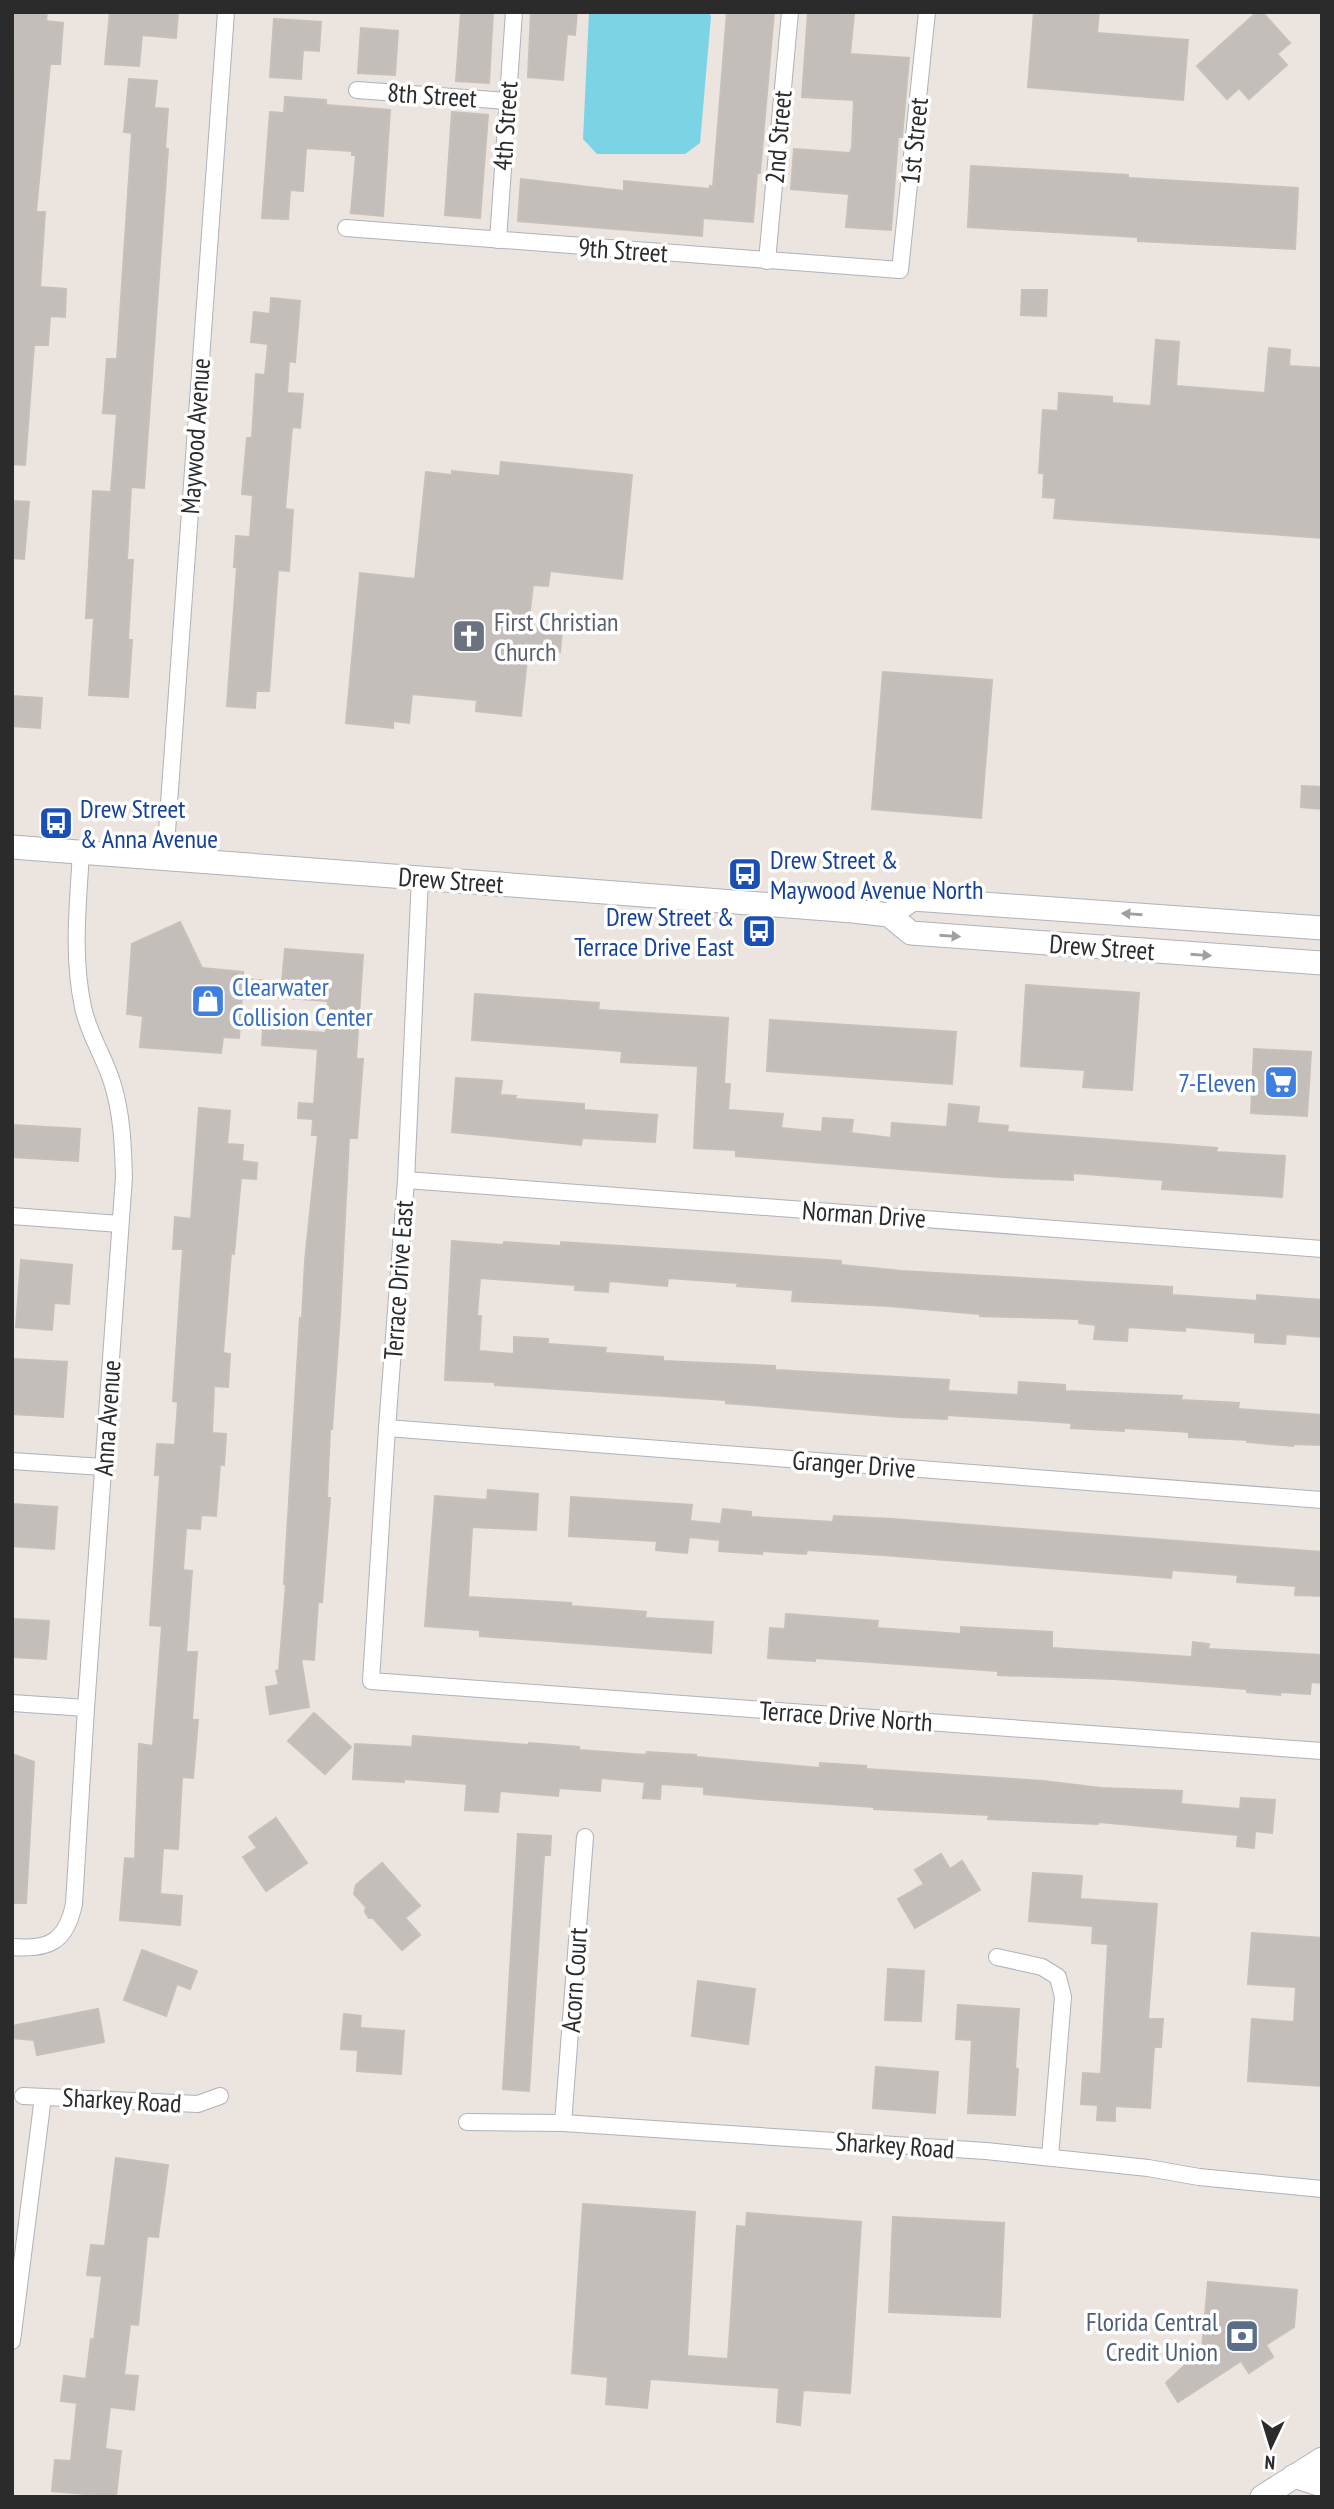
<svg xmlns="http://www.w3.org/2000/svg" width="1334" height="2509" viewBox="0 0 1334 2509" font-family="'PT Sans Narrow',sans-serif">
<rect width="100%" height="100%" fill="#ece4de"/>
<path fill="#7ad4e5" d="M 589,12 L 708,12 L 711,16 L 700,143 L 685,154 L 597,154 L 583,139 Z"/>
<g fill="#c4bebb" stroke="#c7c0b8" stroke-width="2">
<path d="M 14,12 L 47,12 L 46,21 L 63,23 L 60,64 L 50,64 L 36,212 L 45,212 L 40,287 L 66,289 L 65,317 L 50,316 L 48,345 L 34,345 L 25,465 L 12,464 Z"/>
<path d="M 110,12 L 178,12 L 176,38 L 142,35 L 139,66 L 105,64 Z"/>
<path d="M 461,12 L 493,12 L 489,83 L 456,81 Z"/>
<path d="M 531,12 L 577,12 L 575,35 L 567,34 L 563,80 L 528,77 Z"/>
<path d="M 727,12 L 774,12 L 760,173 L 757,173 L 753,222 L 703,218 L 702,236 L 518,221 L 521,179 L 624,191 L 624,181 L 710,189 L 710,186 L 713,187 Z"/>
<path d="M 808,12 L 854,14 L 850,54 L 909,58 L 902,137 L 898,137 L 891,230 L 846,227 L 849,194 L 791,189 L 794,149 L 850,153 L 852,147 L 854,100 L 802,97 Z"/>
<path d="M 1034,12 L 1099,12 L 1097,33 L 1188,40 L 1183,100 L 1028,87 Z"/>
<path d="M 1257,12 L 1262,12 L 1290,43 L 1277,54 L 1287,65 L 1249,99 L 1239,88 L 1227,99 L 1197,66 Z"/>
<path d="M 274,19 L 321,22 L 319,51 L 303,50 L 301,79 L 270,77 Z"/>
<path d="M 361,28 L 398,31 L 395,75 L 358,73 Z"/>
<path d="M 129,79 L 157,81 L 154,108 L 168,109 L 165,149 L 168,149 L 144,488 L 131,487 L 127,560 L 133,560 L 128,640 L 132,640 L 128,697 L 89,695 L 94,618 L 86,618 L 93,491 L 111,492 L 117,414 L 103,413 L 107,359 L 117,359 L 132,133 L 124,132 Z"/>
<path d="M 285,97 L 326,100 L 326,105 L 390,110 L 383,216 L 351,213 L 356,155 L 352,155 L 352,151 L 306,148 L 303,191 L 290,190 L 288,219 L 262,218 L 270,112 L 284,113 Z"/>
<path d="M 452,112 L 488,115 L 480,218 L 445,215 Z"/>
<path d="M 971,166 L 1128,175 L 1128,178 L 1298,188 L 1295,249 L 1138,241 L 1138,237 L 968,227 Z"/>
<path d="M 1022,290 L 1047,290 L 1046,316 L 1021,315 Z"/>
<path d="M 271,298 L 300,301 L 295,362 L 289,361 L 287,393 L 303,394 L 300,428 L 292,427 L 285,509 L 293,510 L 289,571 L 278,570 L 269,691 L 256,691 L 255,708 L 227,706 L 237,567 L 234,567 L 236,536 L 250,537 L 253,495 L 242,494 L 247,438 L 252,438 L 256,374 L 265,375 L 268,344 L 251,342 L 254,312 L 270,314 Z"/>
<path d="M 1156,340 L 1179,342 L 1176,386 L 1265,393 L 1269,348 L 1290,350 L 1289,366 L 1322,368 L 1322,538 L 1054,518 L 1056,498 L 1043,497 L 1044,473 L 1039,473 L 1043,410 L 1058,411 L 1059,393 L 1112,397 L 1112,403 L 1151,406 Z"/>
<path d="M 501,462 L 632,475 L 622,579 L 550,571 L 548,586 L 533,585 L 528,627 L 562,631 L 560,652 L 528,649 L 521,716 L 476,711 L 477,700 L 412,694 L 409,723 L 393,721 L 393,728 L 346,723 L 360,573 L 415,579 L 426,472 L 452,475 L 452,471 L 500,476 Z"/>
<path d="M 12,501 L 29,502 L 24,559 L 12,558 Z"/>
<path d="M 883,672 L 992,680 L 981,818 L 872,809 Z"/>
<path d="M 12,696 L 42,698 L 40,728 L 12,726 Z"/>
<path d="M 1302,786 L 1322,787 L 1322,809 L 1301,807 Z"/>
<path d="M 180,922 L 202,968 L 243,972 L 243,979 L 282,982 L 285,949 L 363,955 L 356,1059 L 363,1059 L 357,1138 L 349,1138 L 340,1315 L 332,1429 L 330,1429 L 327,1498 L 330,1498 L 322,1602 L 318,1602 L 314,1660 L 301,1659 L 309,1707 L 270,1714 L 266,1687 L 279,1685 L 276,1671 L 279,1670 L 286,1584 L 284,1584 L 300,1318 L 302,1319 L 305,1261 L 318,1135 L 312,1135 L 313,1119 L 298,1118 L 299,1103 L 314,1104 L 318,1049 L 262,1045 L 263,1028 L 326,1033 L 328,1001 L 242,995 L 239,1038 L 223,1037 L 221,1053 L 140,1047 L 143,1016 L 127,1014 L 132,944 Z"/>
<path d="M 1026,985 L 1139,993 L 1132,1090 L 1083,1087 L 1085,1070 L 1021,1066 Z"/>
<path d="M 475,994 L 599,1003 L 598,1010 L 728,1018 L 724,1084 L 730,1084 L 728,1110 L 783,1114 L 781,1128 L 822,1132 L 823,1118 L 853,1120 L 851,1133 L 891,1138 L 892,1123 L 947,1127 L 949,1104 L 979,1107 L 977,1123 L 1008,1126 L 1007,1132 L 1217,1148 L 1216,1152 L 1285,1156 L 1282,1197 L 1162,1189 L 1163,1180 L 1073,1173 L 1073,1180 L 1000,1177 L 736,1156 L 736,1150 L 694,1148 L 698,1066 L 621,1062 L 622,1051 L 472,1040 Z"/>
<path d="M 770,1020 L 956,1032 L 952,1084 L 767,1071 Z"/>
<path d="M 1254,1049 L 1311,1052 L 1307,1116 L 1251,1113 Z"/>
<path d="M 456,1078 L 502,1081 L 500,1095 L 516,1096 L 515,1099 L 584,1104 L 584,1110 L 657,1115 L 655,1142 L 582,1138 L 581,1145 L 452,1132 Z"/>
<path d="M 199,1108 L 230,1111 L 227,1144 L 243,1145 L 242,1161 L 257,1163 L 256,1179 L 241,1178 L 234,1254 L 231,1253 L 223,1353 L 230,1354 L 228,1387 L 214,1386 L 212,1433 L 226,1434 L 224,1465 L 220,1464 L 216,1516 L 201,1515 L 200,1529 L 186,1528 L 183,1570 L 192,1571 L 186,1652 L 197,1652 L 192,1720 L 198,1720 L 193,1778 L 182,1777 L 178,1849 L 163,1848 L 160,1894 L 182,1896 L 180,1925 L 120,1920 L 125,1858 L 135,1859 L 139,1744 L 153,1746 L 162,1626 L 150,1625 L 160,1475 L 155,1475 L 157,1444 L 175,1445 L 178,1402 L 173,1401 L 183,1249 L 173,1249 L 175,1217 L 191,1219 Z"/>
<path d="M 12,1125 L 80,1129 L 78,1161 L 12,1157 Z"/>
<path d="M 452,1241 L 503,1245 L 504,1242 L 561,1246 L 561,1242 L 728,1253 L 841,1261 L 841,1265 L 902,1271 L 1172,1287 L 1172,1295 L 1257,1301 L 1257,1295 L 1322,1300 L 1322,1337 L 1286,1334 L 1285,1344 L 1255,1342 L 1255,1333 L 1185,1327 L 1185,1331 L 1128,1327 L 1127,1341 L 1094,1339 L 1096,1325 L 1079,1323 L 1079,1319 L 980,1316 L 980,1314 L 889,1306 L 792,1301 L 793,1290 L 737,1286 L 738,1283 L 668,1278 L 667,1286 L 609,1281 L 608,1292 L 575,1290 L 575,1285 L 480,1278 L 477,1316 L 481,1316 L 479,1351 L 514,1354 L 514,1337 L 548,1339 L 548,1344 L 606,1348 L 605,1353 L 663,1357 L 663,1361 L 775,1366 L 775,1370 L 949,1380 L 948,1391 L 1018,1395 L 1019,1382 L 1065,1385 L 1065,1391 L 1182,1396 L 1181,1400 L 1239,1403 L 1238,1409 L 1322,1415 L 1322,1445 L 1293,1444 L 1293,1446 L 1247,1442 L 1248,1440 L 1189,1437 L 1189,1432 L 1124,1428 L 1124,1431 L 1071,1428 L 1072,1423 L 1011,1419 L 947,1415 L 947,1419 L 899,1417 L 726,1403 L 726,1400 L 495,1385 L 495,1382 L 445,1380 Z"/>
<path d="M 21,1260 L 72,1265 L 69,1304 L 54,1303 L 52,1330 L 16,1327 Z"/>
<path d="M 12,1359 L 67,1362 L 63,1417 L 12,1414 Z"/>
<path d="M 488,1490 L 538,1494 L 536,1530 L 472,1527 L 468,1597 L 571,1603 L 571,1606 L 646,1612 L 645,1618 L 713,1622 L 711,1653 L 480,1636 L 480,1630 L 425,1626 L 435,1496 L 487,1500 Z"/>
<path d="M 571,1497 L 692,1505 L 690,1521 L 721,1524 L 723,1509 L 751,1512 L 751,1517 L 833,1522 L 834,1516 L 892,1519 L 1322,1552 L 1322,1596 L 1295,1595 L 1296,1586 L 1237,1582 L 1238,1575 L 1172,1570 L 1171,1578 L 883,1555 L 807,1550 L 806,1554 L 762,1551 L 762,1554 L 719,1551 L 720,1540 L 689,1537 L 687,1553 L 656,1550 L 657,1541 L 569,1536 Z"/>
<path d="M 12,1504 L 57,1507 L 54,1549 L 12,1546 Z"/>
<path d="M 786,1614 L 878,1621 L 877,1628 L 961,1634 L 961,1627 L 1052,1632 L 1052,1648 L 1192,1657 L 1193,1642 L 1209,1644 L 1208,1649 L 1322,1655 L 1322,1683 L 1311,1682 L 1310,1694 L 1281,1692 L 1280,1695 L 1247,1692 L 1247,1689 L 1114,1679 L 998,1675 L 998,1671 L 815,1658 L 815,1661 L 768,1658 L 770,1628 L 785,1629 Z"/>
<path d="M 12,1619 L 49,1621 L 46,1659 L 12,1657 Z"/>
<path d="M 314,1713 L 351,1747 L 325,1774 L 288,1741 Z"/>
<path d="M 413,1736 L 528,1745 L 529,1743 L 579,1747 L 579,1750 L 646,1755 L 647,1752 L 696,1755 L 696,1757 L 820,1768 L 820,1763 L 866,1766 L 866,1769 L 1043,1781 L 1101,1788 L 1182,1791 L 1181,1804 L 1240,1809 L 1241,1798 L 1275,1800 L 1272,1833 L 1255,1831 L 1254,1848 L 1237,1846 L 1238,1835 L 1099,1822 L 1098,1824 L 988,1819 L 989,1815 L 874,1809 L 874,1807 L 758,1799 L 704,1794 L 704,1787 L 661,1784 L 660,1799 L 643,1798 L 645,1782 L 601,1778 L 600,1791 L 559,1788 L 558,1796 L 500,1791 L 498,1812 L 465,1810 L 467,1784 L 404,1779 L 404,1782 L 353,1779 L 355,1744 L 412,1747 Z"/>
<path d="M 12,1754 L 34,1762 L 26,1903 L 12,1903 Z"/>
<path d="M 276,1818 L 307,1863 L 266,1891 L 243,1857 L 257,1848 L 249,1837 Z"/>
<path d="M 518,1834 L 551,1836 L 550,1855 L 544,1855 L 542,1886 L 529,2091 L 503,2089 Z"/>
<path d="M 941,1854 L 950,1869 L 962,1861 L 980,1890 L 915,1928 L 898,1899 L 924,1884 L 915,1870 Z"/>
<path d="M 382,1863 L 420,1906 L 405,1918 L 420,1935 L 402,1950 L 373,1918 L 369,1918 L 365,1912 L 366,1907 L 354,1894 L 356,1885 Z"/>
<path d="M 1033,1873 L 1082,1876 L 1080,1899 L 1157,1904 L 1148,2019 L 1163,2019 L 1161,2047 L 1154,2047 L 1150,2108 L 1115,2106 L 1115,2121 L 1097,2120 L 1098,2105 L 1081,2104 L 1083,2073 L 1101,2074 L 1108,1944 L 1092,1943 L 1093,1926 L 1029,1921 Z"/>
<path d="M 1252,1933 L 1322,1938 L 1322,2086 L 1248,2081 L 1252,2019 L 1294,2022 L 1296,1987 L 1248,1984 Z"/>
<path d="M 142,1950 L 197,1971 L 190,1989 L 177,1984 L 166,2016 L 124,2000 Z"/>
<path d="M 888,1969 L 924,1971 L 921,2021 L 885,2020 Z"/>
<path d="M 698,1981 L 755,1989 L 748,2044 L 692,2036 Z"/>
<path d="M 958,2005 L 1019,2009 L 1015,2068 L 1018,2069 L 1015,2115 L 968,2113 L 972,2040 L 956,2039 Z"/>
<path d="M 98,2009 L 104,2042 L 37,2055 L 34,2040 L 12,2038 L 12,2026 Z"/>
<path d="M 344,2014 L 361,2016 L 360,2028 L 404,2031 L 401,2074 L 357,2071 L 358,2050 L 341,2049 Z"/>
<path d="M 876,2067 L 938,2072 L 935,2113 L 873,2108 Z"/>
<path d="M 116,2158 L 168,2165 L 158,2237 L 147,2236 L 138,2325 L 130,2324 L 124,2375 L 138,2376 L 134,2410 L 110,2407 L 105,2449 L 121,2451 L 116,2497 L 52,2491 L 55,2460 L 71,2461 L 77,2403 L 61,2401 L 64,2376 L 86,2379 L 91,2339 L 94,2340 L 102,2276 L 87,2275 L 91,2245 L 105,2246 Z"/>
<path d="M 583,2204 L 695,2212 L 687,2356 L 728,2359 L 737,2226 L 746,2227 L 747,2213 L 861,2222 L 850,2393 L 803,2390 L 800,2425 L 777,2422 L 779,2388 L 650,2379 L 647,2408 L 606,2404 L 608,2377 L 572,2373 Z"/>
<path d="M 893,2217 L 1004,2223 L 1000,2317 L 889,2312 Z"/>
<path d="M 1208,2282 L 1297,2290 L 1294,2327 L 1266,2345 L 1273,2357 L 1249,2373 L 1241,2361 L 1178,2402 L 1166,2383 L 1202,2349 Z"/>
</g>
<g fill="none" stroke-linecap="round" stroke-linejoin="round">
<g stroke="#afb2ba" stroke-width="18">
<g id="minor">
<path d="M 357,90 L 507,101"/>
<path d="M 346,228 L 900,270 L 927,12"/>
<path d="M 498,240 L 514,12"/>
<path d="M 767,261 L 790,12"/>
<path d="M 165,859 L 226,12"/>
<path d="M 420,878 L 406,1180 L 387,1428 L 371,1681 L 1322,1751"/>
<path d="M 406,1180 L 1322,1249"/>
<path d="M 12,1216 L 120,1224"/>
<path d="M 387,1428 L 1322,1500"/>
<path d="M 12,1461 L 103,1467"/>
<path d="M 12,1703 L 86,1708"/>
<path d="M 12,1947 C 49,1950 66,1942 74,1904 L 86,1708 L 124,1177 C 123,1145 122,1113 112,1082 C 104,1056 88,1033 83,1007 C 72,956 78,904 81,852"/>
<path d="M 997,1957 L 1042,1967 L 1058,1977 L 1063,1997 L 1050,2157"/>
<path d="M 23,2096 L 198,2104 L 220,2096"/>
<path d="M 467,2122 L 563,2123 L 986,2151 L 1148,2168 L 1199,2177 L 1322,2189"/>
<path d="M 563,2123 L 585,1837"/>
<path d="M 12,2341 L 43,2097"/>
</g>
</g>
<g stroke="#afb2ba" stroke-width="25">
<g id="secondary">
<path d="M 12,847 L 853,911 L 889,915 L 911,933 L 1322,963"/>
<path d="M 889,915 L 913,899 L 1322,928"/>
<path d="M 1294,2476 L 1322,2485"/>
<path d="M 1262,2497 L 1322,2459"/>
</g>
</g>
<use href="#minor" stroke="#fff" stroke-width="16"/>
<use href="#secondary" stroke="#fff" stroke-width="23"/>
</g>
<defs><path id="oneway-solid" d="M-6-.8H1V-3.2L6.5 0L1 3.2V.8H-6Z" transform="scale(1.75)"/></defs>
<g fill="#a0a0a0">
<use href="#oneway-solid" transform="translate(1132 914) rotate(-176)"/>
<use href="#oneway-solid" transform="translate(950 936) rotate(4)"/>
<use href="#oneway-solid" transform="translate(1201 955) rotate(4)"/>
</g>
<defs>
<g id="church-square" transform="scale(1.75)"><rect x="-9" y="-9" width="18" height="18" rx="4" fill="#6b7280" stroke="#fff"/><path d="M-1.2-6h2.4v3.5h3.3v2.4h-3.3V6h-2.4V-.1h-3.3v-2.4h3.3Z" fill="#fff"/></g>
<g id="bus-square" transform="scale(1.75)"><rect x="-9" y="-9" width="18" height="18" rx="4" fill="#1a4fb4" stroke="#fff"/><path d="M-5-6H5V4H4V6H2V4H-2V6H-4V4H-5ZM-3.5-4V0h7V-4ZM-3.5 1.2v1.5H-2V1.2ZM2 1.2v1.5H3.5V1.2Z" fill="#fff"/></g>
<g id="shop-square" transform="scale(1.75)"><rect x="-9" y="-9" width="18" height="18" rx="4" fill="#3f7fe0" stroke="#fff"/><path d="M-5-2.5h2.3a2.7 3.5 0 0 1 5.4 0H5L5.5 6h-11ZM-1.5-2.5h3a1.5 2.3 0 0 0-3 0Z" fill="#fff"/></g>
<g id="supermarket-square" transform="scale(1.75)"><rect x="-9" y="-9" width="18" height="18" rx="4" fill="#3f7fe0" stroke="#fff"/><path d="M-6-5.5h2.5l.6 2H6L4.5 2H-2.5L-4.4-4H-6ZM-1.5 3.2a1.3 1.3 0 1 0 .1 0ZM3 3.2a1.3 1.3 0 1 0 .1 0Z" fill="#fff"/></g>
<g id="bank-square" transform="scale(1.75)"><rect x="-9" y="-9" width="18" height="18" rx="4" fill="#5c6f8a" stroke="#fff"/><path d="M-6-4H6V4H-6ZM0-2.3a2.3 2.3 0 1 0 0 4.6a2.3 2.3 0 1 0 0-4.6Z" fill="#fff"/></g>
</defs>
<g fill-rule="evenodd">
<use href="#church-square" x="469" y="636"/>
<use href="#bus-square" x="56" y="823"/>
<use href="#bus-square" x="745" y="874"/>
<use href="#bus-square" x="759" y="931"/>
<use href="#shop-square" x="208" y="1001"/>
<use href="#supermarket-square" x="1281" y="1082"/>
<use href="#bank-square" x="1242" y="2336"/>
</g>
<g text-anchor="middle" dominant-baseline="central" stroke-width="7" stroke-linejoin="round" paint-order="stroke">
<g font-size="26" fill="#2b2b2b" stroke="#fff">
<text transform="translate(432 95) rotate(4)">8th Street</text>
<text transform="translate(505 126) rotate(-86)">4th Street</text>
<text transform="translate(778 137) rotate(-85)">2nd Street</text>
<text transform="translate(914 141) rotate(-84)">1st Street</text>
<text transform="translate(623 250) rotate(4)">9th Street</text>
<text transform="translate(195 436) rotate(-86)">Maywood Avenue</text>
<text transform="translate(451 880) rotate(4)">Drew Street</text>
<text transform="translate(1102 947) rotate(4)">Drew Street</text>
<text transform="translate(864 1214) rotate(4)">Norman Drive</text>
<text transform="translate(398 1280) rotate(-86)">Terrace Drive East</text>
<text transform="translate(107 1418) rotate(-86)">Anna Avenue</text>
<text transform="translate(854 1464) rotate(4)">Granger Drive</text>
<text transform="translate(846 1716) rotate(4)">Terrace Drive North</text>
<text transform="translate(574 1980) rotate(-86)">Acorn Court</text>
<text transform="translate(122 2100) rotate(3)">Sharkey Road</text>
<text transform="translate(895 2145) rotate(4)">Sharkey Road</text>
</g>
<g font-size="26" fill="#5b616d" stroke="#fff" text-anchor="start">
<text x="494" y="621">First Christian<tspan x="494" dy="30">Church</tspan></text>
</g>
<g font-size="26" fill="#164399" stroke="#fff" text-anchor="start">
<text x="80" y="808">Drew Street<tspan x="80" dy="30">&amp; Anna Avenue</tspan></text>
<text x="770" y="859">Drew Street &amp;<tspan x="770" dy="30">Maywood Avenue North</tspan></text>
<text x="734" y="916" text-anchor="end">Drew Street &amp;<tspan x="734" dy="30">Terrace Drive East</tspan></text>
</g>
<g font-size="26" fill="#366cbe" stroke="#fff" text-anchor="start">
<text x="232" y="986">Clearwater<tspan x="232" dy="30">Collision Center</tspan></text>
<text x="1256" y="1082" text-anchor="end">7-Eleven</text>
</g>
<g font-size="26" fill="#4e5e75" stroke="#fff" text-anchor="end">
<text x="1218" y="2321">Florida Central<tspan x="1218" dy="30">Credit Union</tspan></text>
</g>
</g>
<rect width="1334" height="2509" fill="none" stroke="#2b2b2b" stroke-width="28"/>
<g transform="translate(1271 2446) rotate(184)" stroke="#ffffff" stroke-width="5" paint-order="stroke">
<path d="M0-5L12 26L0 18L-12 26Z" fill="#2b2b2b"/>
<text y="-10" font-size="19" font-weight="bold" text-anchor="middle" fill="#2b2b2b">N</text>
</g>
</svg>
